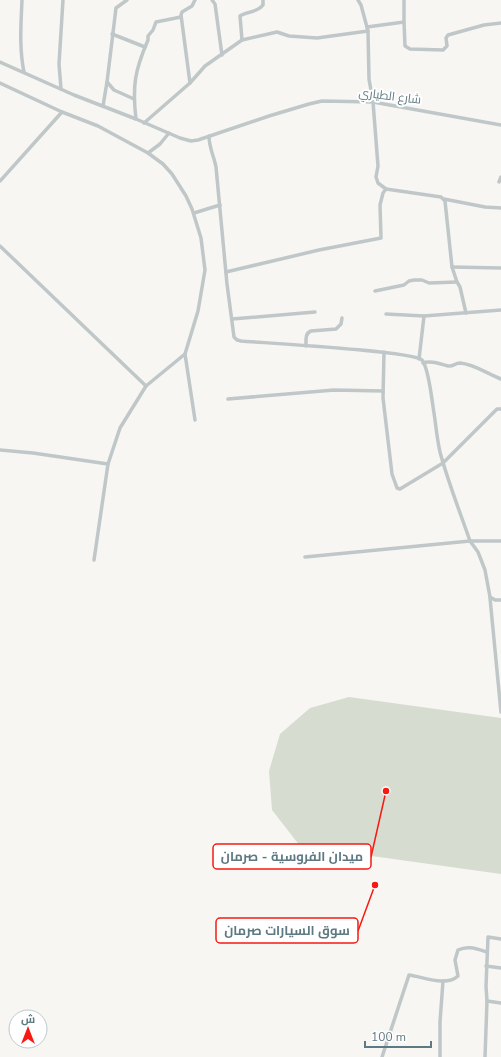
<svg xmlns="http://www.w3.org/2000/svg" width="501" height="1057" viewBox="0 0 501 1057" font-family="'Nunito Sans',Cairo,sans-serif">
<rect width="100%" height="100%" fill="#f7f6f2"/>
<path fill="#d7dcd1" d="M 349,697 L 501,718 L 501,874 L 300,846 L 272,810 L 269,771 L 280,734 L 310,708 Z"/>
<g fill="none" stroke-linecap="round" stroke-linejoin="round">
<g stroke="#c0c7c9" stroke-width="3.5">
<path d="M 22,0 C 21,24 19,48 24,72"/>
<path d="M 212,0 L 215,4 L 222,55"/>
<path d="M 358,0 L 361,5 L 368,31 L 369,79 L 373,102 L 378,166 L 376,177 L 378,183 L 386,189 L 441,197 L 445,201 L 452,267 L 457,282 L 460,287 L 466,313"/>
<path d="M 404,0 L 404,22 L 405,46 L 410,49 L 443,50 L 447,46 L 446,38 L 448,35 L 484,25 L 501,23"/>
<path d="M 367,27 L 404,22"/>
<path d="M 112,34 L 145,47"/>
<path d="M 242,40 L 240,16 C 247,11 257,13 263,5 L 263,0"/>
<path d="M 0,62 L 74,95 L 136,119 L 180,138 L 191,141 L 198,140 L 269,116 L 309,104 L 322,101 L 373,102 L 501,125"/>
<path d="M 107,82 L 114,90 L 134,99"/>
<path d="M 0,83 L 62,112 L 98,126 L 148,153 L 163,164 L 172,174 L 186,196 L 192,209 L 201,238 L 205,270 L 198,311 L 185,354 L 195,420"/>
<path d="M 190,83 L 181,15 L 182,12 L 192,6 L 195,0"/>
<path d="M 61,89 L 59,64 L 63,0"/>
<path d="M 103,106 L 107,82 L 116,8 L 127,0"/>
<path d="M 136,119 C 132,86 135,70 148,40 L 148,36 L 153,30 L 156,22 L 181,17"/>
<path d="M 144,123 L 190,83 L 205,66 L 242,40 L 277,32 L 289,36 L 317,38 L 368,31"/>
<path d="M 209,136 C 209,148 214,156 216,167 L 227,284 L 234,337 L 237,340 L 241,341 C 265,343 412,351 422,360 C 429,368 432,402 434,413 C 436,426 437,439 440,452 C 448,482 460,512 470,541 L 478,552 L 485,570 L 490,597 L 495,600 L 501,600"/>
<path d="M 148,153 L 160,144 L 169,133"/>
<path d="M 0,181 L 62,112"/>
<path d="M 499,182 L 501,177"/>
<path d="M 444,199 L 485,207 L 501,208"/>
<path d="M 194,213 L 220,205"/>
<path d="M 0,246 L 146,386"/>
<path d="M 452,267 L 501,268"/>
<path d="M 226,272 L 319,250 L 381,238 L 380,205 L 383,193 L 386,189"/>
<path d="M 375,291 L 404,285 L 409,281 L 414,280 L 422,280 L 429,283 L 457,282"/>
<path d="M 386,314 L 424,316"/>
<path d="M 232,319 L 315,312"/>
<path d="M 306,346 C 306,340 305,333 311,331 L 336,329 L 341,324 L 342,318"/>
<path d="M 384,352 L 383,398 L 392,474 L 397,488 L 400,489 L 443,463 L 497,409 L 501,409"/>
<path d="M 419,359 L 424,316 L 501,310"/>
<path d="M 423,363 C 431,360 440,364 448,366 C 453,367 455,363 460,363 C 474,364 488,374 501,379"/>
<path d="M 228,399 L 334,390 L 383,391"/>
<path d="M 0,450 L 33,453 L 108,464"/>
<path d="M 305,557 L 470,541 L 501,541"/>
<path d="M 94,560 L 108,464 L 120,428 L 146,386 L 185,354"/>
<path d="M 490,598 L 501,712"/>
<path d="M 486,966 L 501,968"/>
<path d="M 487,1001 L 501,1003"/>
<path d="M 382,1057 L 409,975 C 424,977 446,987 458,976 L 455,960 L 458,950 C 468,945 477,949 487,952"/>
<path d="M 440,1057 L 440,1022 L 443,981"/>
<path d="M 485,1057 L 487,1001 L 486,986 L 488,937 L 501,939"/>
</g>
</g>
<g text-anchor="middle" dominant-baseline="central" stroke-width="4" stroke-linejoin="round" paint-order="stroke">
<g font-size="12" fill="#5e7981" stroke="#fff">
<text transform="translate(390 96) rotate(7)">شارع الطياري</text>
</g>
</g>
<path fill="none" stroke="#f61a13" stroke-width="1.5" d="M386 791L371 857M375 885L358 931"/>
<g fill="#f61a13" stroke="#fff" stroke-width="1.5">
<circle cx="386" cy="791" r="4"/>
<circle cx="375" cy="885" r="4"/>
</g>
<g fill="#fff" stroke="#f61a13" stroke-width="1.5">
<rect x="213" y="844" width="158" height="25" rx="4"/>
<rect x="216" y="918" width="142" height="25" rx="4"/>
</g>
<g font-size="13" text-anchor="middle" font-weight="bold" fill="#5e7981">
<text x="292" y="861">ميدان الفروسية - صرمان</text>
<text x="287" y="935">سوق السيارات صرمان</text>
</g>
<g transform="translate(28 1029)"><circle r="19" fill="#ffffff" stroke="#bfc9cd"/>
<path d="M0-3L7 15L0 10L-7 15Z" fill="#f61a13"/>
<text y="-6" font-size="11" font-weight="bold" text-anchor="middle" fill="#5e7981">ش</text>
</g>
<path d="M365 1041v6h66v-6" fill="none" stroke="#5e7981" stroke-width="2"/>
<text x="371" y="1041" font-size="12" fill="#5e7981" stroke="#ffffff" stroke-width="3" paint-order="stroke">100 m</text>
</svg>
